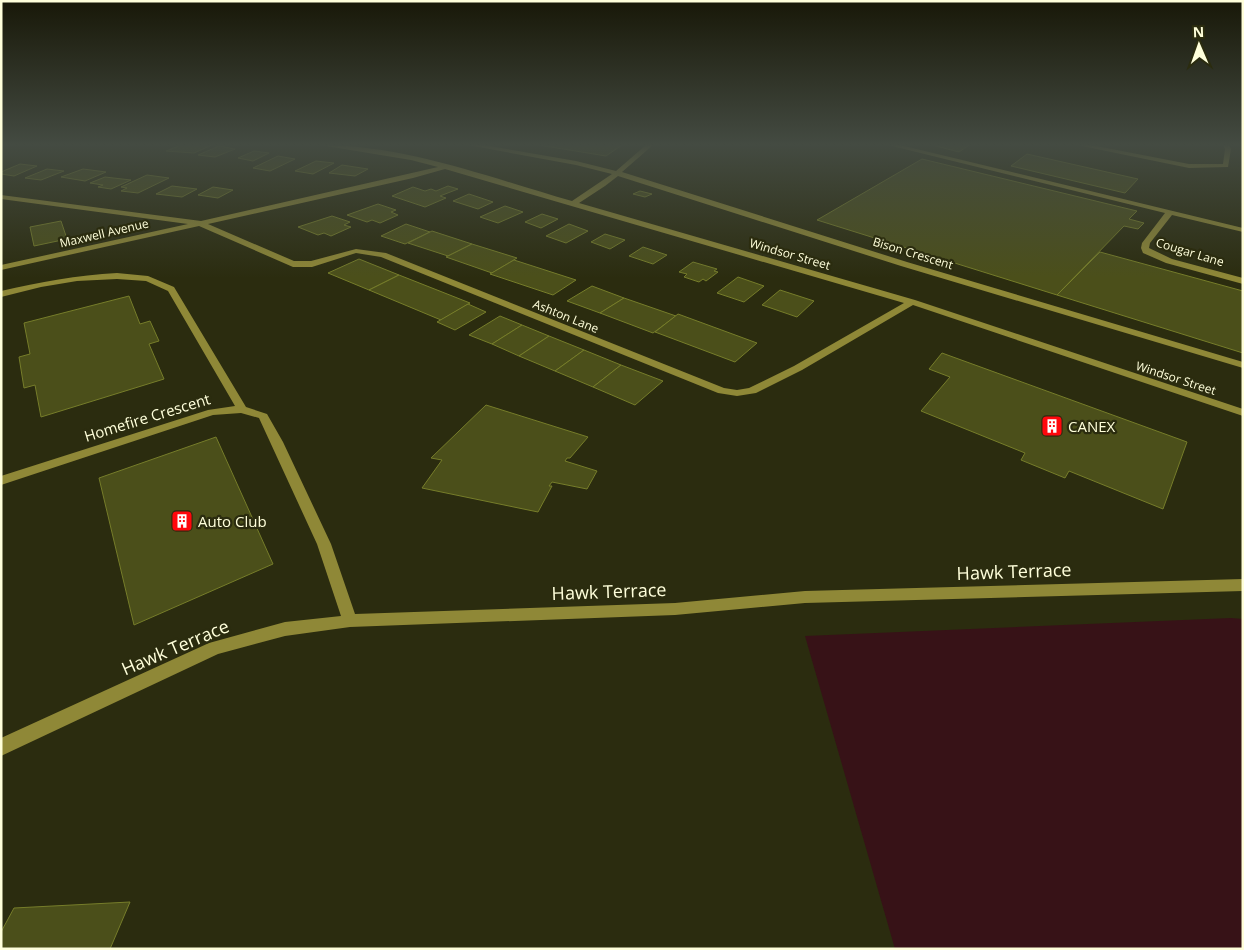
<svg xmlns="http://www.w3.org/2000/svg" width="1244" height="950" viewBox="0 0 1244 950" font-family="'Open Sans',sans-serif">
<rect width="100%" height="100%" fill="#2b2c0f"/>
<path fill="#371217" d="M 1231,618 L 1243,619 L 1243,949 L 895,949 L 805,636 Z"/>
<g fill="#4b4f1a" stroke="#767d2a">
<path d="M 181,145 L 212,145 L 194,153 L 166,151 Z"/>
<path d="M 539,145 L 622,145 L 606,156 Z"/>
<path d="M 932,145 L 969,145 L 959,152 Z"/>
<path d="M 219,146 L 235,149 L 215,157 L 198,155 Z"/>
<path d="M 254,151 L 269,153 L 253,161 L 238,158 Z"/>
<path d="M 1027,154 L 1138,179 L 1125,193 L 1011,166 Z"/>
<path d="M 278,156 L 295,159 L 270,171 L 253,168 Z"/>
<path d="M 922,159 L 1137,211 L 1129,219 L 1144,223 L 1138,229 L 1124,226 L 1057,295 L 817,220 Z"/>
<path d="M 316,161 L 334,163 L 313,174 L 295,171 Z"/>
<path d="M 20,164 L 37,166 L 14,176 L 1,174 L 1,172 Z"/>
<path d="M 342,165 L 368,169 L 355,176 L 329,173 Z"/>
<path d="M 47,169 L 64,171 L 41,180 L 25,178 Z"/>
<path d="M 83,169 L 106,172 L 85,181 L 61,177 Z"/>
<path d="M 147,175 L 169,178 L 138,193 L 121,191 L 127,188 L 121,187 Z"/>
<path d="M 105,177 L 131,180 L 111,189 L 98,187 L 103,185 L 90,183 Z"/>
<path d="M 172,186 L 197,189 L 182,197 L 156,194 Z"/>
<path d="M 448,186 L 458,189 L 440,196 L 446,198 L 425,207 L 392,196 L 413,187 L 425,191 L 431,189 L 436,191 Z"/>
<path d="M 213,187 L 233,190 L 218,198 L 198,195 Z"/>
<path d="M 640,191 L 652,194 L 645,197 L 633,194 Z"/>
<path d="M 469,194 L 493,202 L 478,209 L 453,201 Z"/>
<path d="M 378,204 L 396,210 L 391,212 L 398,215 L 380,223 L 372,220 L 367,222 L 347,215 Z"/>
<path d="M 505,206 L 523,212 L 498,223 L 480,217 Z"/>
<path d="M 542,214 L 558,219 L 541,228 L 525,222 Z"/>
<path d="M 332,216 L 350,222 L 344,225 L 351,227 L 331,236 L 324,233 L 318,235 L 298,227 Z"/>
<path d="M 61,221 L 67,239 L 34,246 L 30,227 Z"/>
<path d="M 406,224 L 430,232 L 405,244 L 381,236 Z"/>
<path d="M 569,224 L 588,231 L 566,243 L 546,236 Z"/>
<path d="M 432,231 L 472,244 L 448,256 L 408,243 Z"/>
<path d="M 605,234 L 625,240 L 610,249 L 591,242 Z"/>
<path d="M 472,244 L 517,258 L 492,273 L 446,257 Z"/>
<path d="M 643,247 L 667,255 L 653,264 L 629,256 Z"/>
<path d="M 1100,252 L 1243,291 L 1243,353 L 1057,295 Z"/>
<path d="M 359,259 L 399,275 L 369,290 L 328,273 Z"/>
<path d="M 514,260 L 576,280 L 553,295 L 490,274 Z"/>
<path d="M 693,262 L 717,269 L 714,271 L 718,272 L 706,281 L 703,279 L 699,282 L 684,277 L 687,274 L 679,272 Z"/>
<path d="M 399,275 L 470,303 L 441,320 L 369,290 Z"/>
<path d="M 738,277 L 764,286 L 744,302 L 717,293 Z"/>
<path d="M 592,286 L 624,298 L 600,313 L 567,301 Z"/>
<path d="M 780,290 L 814,301 L 797,317 L 762,305 Z"/>
<path d="M 129,296 L 140,324 L 150,321 L 159,341 L 149,344 L 164,379 L 41,417 L 35,385 L 24,388 L 19,357 L 30,354 L 24,323 Z"/>
<path d="M 624,298 L 676,316 L 653,333 L 600,313 Z"/>
<path d="M 468,304 L 486,312 L 455,330 L 437,322 Z"/>
<path d="M 678,314 L 757,343 L 735,362 L 655,332 Z"/>
<path d="M 500,316 L 522,325 L 492,344 L 469,335 Z"/>
<path d="M 522,325 L 549,336 L 519,356 L 492,344 Z"/>
<path d="M 549,336 L 584,350 L 555,371 L 519,356 Z"/>
<path d="M 584,350 L 621,365 L 593,387 L 555,371 Z"/>
<path d="M 942,353 L 1187,442 L 1163,509 L 1069,471 L 1065,478 L 1021,460 L 1025,453 L 921,411 L 950,377 L 929,369 Z"/>
<path d="M 621,365 L 663,381 L 635,405 L 593,387 Z"/>
<path d="M 486,405 L 588,437 L 570,458 L 567,458 L 565,461 L 597,471 L 587,489 L 552,482 L 549,486 L 552,486 L 538,512 L 422,488 L 442,460 L 431,458 Z"/>
<path d="M 216,437 L 273,564 L 134,625 L 99,478 Z"/>
<path d="M 130,902 L 110,949 L 1,949 L 1,932 L 14,908 Z"/>
</g>
<g fill="none" stroke-linecap="round" stroke-linejoin="round">
<g fill="#8f8837" fill-rule="evenodd">
<path d="M 320,145 C 406,145 491,178 572,201 L 612,174 L 576,165 L 468,145 L 484,145 L 576,161 L 616,171 L 646,145 L 653,145 L 622,172 L 907,262 L 1243,362 L 1243,368 L 901,266 L 618,176 L 605,186 L 579,203 L 915,300 L 1243,409 L 1243,416 L 913,305 L 802,370 L 756,393 L 737,396 L 718,393 L 381,257 L 356,253 L 312,267 L 293,267 L 199,226 L 1,270 L 1,265 L 188,224 L 1,199 L 1,195 L 201,221 L 438,167 L 411,160 ZM 445,169 L 904,303 L 794,366 L 749,388 L 737,390 L 724,388 L 386,253 L 356,249 L 311,261 L 294,261 L 208,224 L 413,178 Z"/>
<path d="M 888,145 L 900,145 L 1243,228 L 1243,232 L 1172,215 L 1150,243 L 1149,248 L 1172,259 L 1243,278 L 1243,284 L 1166,263 L 1143,253 L 1141,248 L 1142,243 L 1165,213 Z"/>
<path d="M 1077,145 L 1091,145 L 1189,164 L 1223,164 L 1225,149 L 1223,145 L 1229,145 L 1231,149 L 1228,167 L 1189,168 Z"/>
<path d="M 117,273 L 148,276 L 174,287 L 246,407 L 267,414 L 283,442 L 331,544 L 355,614 L 675,603 L 805,591 L 1243,579 L 1243,591 L 805,603 L 675,615 L 350,627 L 285,636 L 218,654 L 1,756 L 1,738 L 209,643 L 285,622 L 341,616 L 317,544 L 259,418 L 241,413 L 213,415 L 1,485 L 1,476 L 208,410 L 235,406 L 168,291 L 146,281 L 117,279 L 77,281 L 41,287 L 1,297 L 1,291 C 40,282 77,275 117,273 Z"/>
</g>
</g>
<linearGradient id="sky" x2="0" y2="1"><stop stop-color="#181808"/><stop offset="0.52" stop-color="#444b42"/><stop offset="1" stop-color="#444b42" stop-opacity="0"/></linearGradient>
<rect width="1244" height="278" fill="url(#sky)"/>
<defs>
<g id="building-square" transform="scale(1.125)"><rect x="-9" y="-9" width="18" height="18" rx="4" fill="#ff070c" stroke="#2b2c0f"/><path d="M-4-6H4V6H1V3H-1V6H-4ZM-2.5-4.3h1.7v1.8h-1.7ZM.8-4.3h1.7v1.8H.8ZM-2.5-1h1.7V.8h-1.7ZM.8-1h1.7V.8H.8Z" fill="#fff"/></g>
</defs>
<g fill-rule="evenodd">
<use href="#building-square" x="1052" y="426"/>
<use href="#building-square" x="182" y="521"/>
</g>
<g text-anchor="middle" dominant-baseline="central" stroke-width="4.5" stroke-linejoin="round" paint-order="stroke">
<g font-size="12" fill="#ffffdb" stroke="#2b2c0f">
<text transform="translate(104 233) rotate(-13)">Maxwell Avenue</text>
<text transform="translate(1190 252) rotate(17)">Cougar Lane</text>
<text transform="translate(913 253) rotate(17)">Bison Crescent</text>
<text transform="translate(790 254) rotate(16)">Windsor Street</text>
<text transform="translate(566 316) rotate(22)">Ashton Lane</text>
<text transform="translate(1176 378) rotate(18)">Windsor Street</text>
</g>
<g font-size="15" fill="#ffffdb" stroke="#2b2c0f">
<text transform="translate(147 417) rotate(-17)">Homefire Crescent</text>
</g>
<g font-size="15" fill="#ffffdb" stroke="#2b2c0f" text-anchor="start">
<text x="1068" y="426">CANEX</text>
<text x="198" y="521">Auto Club</text>
</g>
<g font-size="18" fill="#ffffdb" stroke="#2b2c0f">
<text transform="translate(1014 571) rotate(-2)">Hawk Terrace</text>
<text transform="translate(609 591) rotate(-2)">Hawk Terrace</text>
<text transform="translate(175 647) rotate(-23)">Hawk Terrace</text>
</g>
</g>
<rect width="1244" height="950" fill="none" stroke="#ffffdb" stroke-width="5"/>
<g transform="translate(1199 45) rotate(358)" stroke="#2b2c0f" stroke-width="4" paint-order="stroke">
<path d="M0-4L9 19L0 12L-9 19Z" fill="#ffffdb"/>
<text y="-8" font-size="14" font-weight="bold" text-anchor="middle" fill="#ffffdb">N</text>
</g>
</svg>
